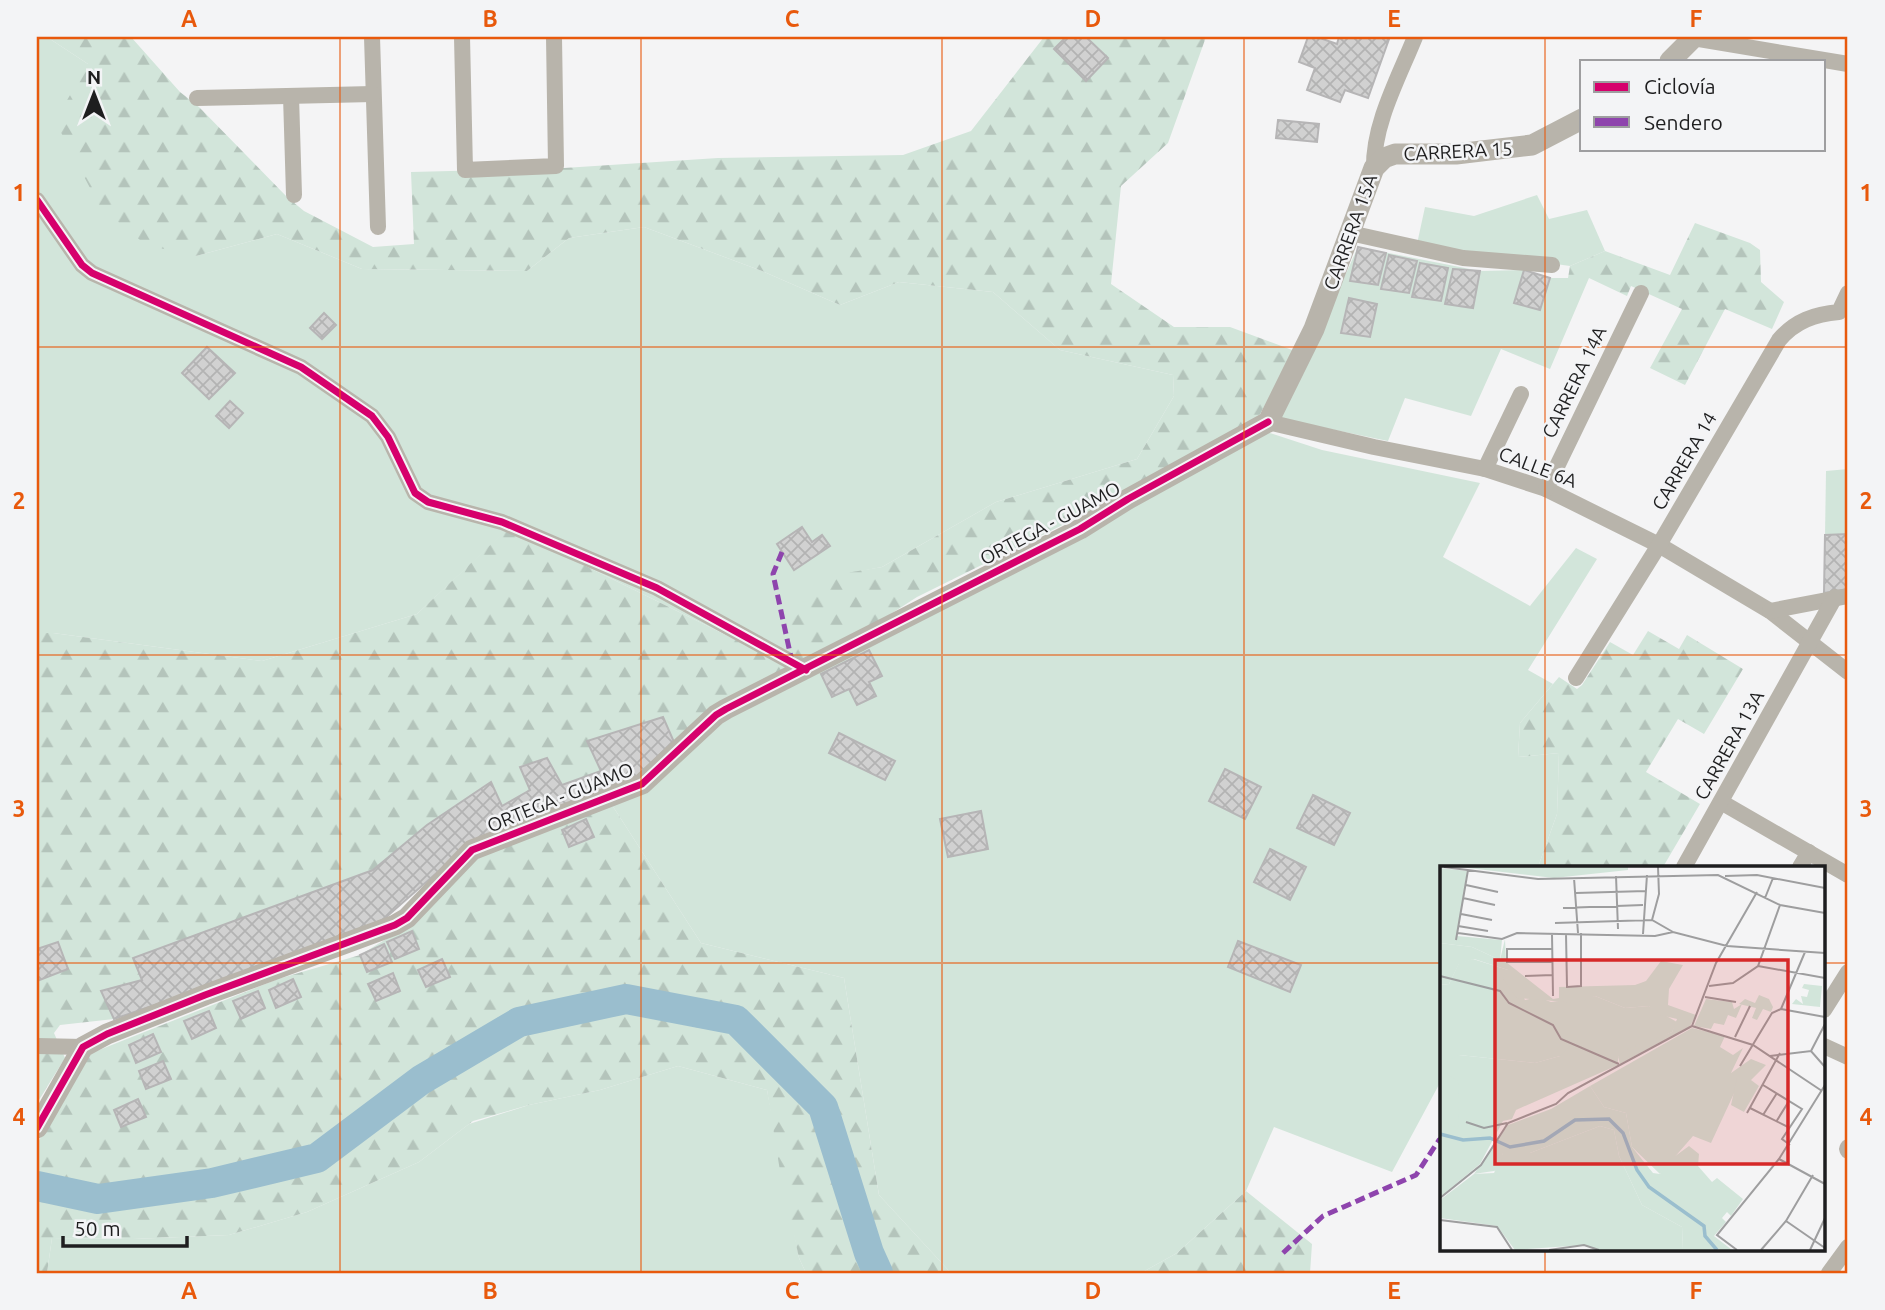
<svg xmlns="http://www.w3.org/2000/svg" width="1885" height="1310" viewBox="0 0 1885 1310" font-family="Ubuntu,sans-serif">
<defs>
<pattern id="forest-firs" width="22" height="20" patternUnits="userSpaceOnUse" patternTransform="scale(1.75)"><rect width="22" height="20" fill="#d2e5da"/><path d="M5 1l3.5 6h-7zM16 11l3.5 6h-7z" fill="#b4c4bb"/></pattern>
<pattern id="building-cross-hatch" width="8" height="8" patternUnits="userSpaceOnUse" patternTransform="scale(1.75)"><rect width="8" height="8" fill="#d1d1d1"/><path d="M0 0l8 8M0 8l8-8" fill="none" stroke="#b3b3b3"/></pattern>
</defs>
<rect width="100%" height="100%" fill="#f4f4f5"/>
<g fill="#d2e5da">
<path d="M 37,37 L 47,37 L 88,64 L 196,256 L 277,234 L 362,269 L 527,271 L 569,238 L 644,227 L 762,271 L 840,305 L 899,282 L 993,292 L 1060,350 L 1173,375 L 1174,396 L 1137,459 L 996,502 L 882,567 L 840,575 L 794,656 L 793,668 L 541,544 L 506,531 L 417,614 L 262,661 L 53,633 L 37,633 Z"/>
<path d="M 1537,195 L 1549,219 L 1587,210 L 1605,251 L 1570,266 L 1417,244 L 1425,207 L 1474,216 Z"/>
<path d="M 1358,247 L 1480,271 L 1524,270 L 1514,302 L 1540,310 L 1550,278 L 1589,278 L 1550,369 L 1501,349 L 1471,416 L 1405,398 L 1388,441 L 1277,418 L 1317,337 Z"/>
<path d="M 1267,432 L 1322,450 L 1480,483 L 1443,557 L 1530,606 L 1576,548 L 1597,559 L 1528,670 L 1553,684 L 1520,723 L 1518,757 L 1559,753 L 1557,814 L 1538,867 L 1442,867 L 1442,1079 L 1392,1172 L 1274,1127 L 1246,1191 L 1177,1253 L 1141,1273 L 951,1273 L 879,1195 L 844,978 L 701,943 L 612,805 L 728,715 Z"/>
<path d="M 1848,469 L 1848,534 L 1825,535 L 1826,471 Z"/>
<path d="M 678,1066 L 767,1090 L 799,1258 L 806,1273 L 47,1273 L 52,1238 L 133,1239 L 229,1235 L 307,1212 L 419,1162 L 469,1124 L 529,1105 L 600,1090 Z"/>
</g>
<g fill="url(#forest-firs)">
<path d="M 47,37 L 131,37 L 180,92 L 199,107 L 287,197 L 304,211 L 373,247 L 414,244 L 411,172 L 564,168 L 718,158 L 903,155 L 971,131 L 1044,37 L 1206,37 L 1168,143 L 1121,186 L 1111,284 L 1174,327 L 1230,327 L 1295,351 L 1259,416 L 1111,501 L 917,597 L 852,639 L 807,662 L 794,656 L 791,621 L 840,574 L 882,567 L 996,502 L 1137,459 L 1174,396 L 1173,375 L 1060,350 L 993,292 L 899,282 L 840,305 L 762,271 L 644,227 L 569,238 L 527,271 L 362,269 L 277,234 L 196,256 L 146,245 L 100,207 L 55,121 L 88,64 Z"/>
<path d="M 1695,223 L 1750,243 L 1760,250 L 1761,282 L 1784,302 L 1772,329 L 1725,309 L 1685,385 L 1650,368 L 1682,309 L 1631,286 L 1627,296 L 1589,278 L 1568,278 L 1570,266 L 1605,251 L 1670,275 Z"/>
<path d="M 505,531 L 541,544 L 793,668 L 674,742 L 663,717 L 587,741 L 601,771 L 562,785 L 547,759 L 521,766 L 530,790 L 502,806 L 490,783 L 427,825 L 373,870 L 133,958 L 142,980 L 102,991 L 114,1019 L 60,1025 L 54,1033 L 65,1058 L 37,1103 L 37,633 L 53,633 L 262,661 L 417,614 Z"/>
<path d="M 1648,631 L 1679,649 L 1687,635 L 1743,669 L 1704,734 L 1678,719 L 1646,772 L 1700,804 L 1663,867 L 1538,867 L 1557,814 L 1559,753 L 1518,757 L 1520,723 L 1559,677 L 1577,689 L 1582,685 L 1610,642 L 1633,655 Z"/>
<path d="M 612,805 L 701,943 L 844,978 L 879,1195 L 951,1273 L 806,1273 L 799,1258 L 780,1171 L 767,1090 L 678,1066 L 600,1090 L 529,1105 L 473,1121 L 419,1162 L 307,1212 L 229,1235 L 133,1239 L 52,1238 L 47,1273 L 37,1273 L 37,1144 L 89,1054 L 278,979 L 360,955 L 409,925 L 465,865 L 492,851 Z"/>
<path d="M 1246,1191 L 1312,1244 L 1310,1273 L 1141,1273 L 1177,1253 Z"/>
</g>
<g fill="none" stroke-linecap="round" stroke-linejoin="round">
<path stroke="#9abece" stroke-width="30" d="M 37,1186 L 98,1199 L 212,1183 L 317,1158 L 421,1080 L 519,1022 L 626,999 L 736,1020 L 823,1107 L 869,1253 L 878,1273"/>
</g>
<g fill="url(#building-cross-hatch)" stroke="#b6b5b6" stroke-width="2">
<path d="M 1066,37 L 1086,37 L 1108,58 L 1086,81 L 1054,49 Z"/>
<path d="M 1308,37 L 1317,37 L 1337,44 L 1339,37 L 1384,37 L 1389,39 L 1368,98 L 1345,90 L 1340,102 L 1307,90 L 1315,68 L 1299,62 Z"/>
<path d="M 1278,120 L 1319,124 L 1317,142 L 1276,138 Z"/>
<path d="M 1358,247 L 1386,253 L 1378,285 L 1350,281 Z"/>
<path d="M 1389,255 L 1417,261 L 1409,293 L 1381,289 Z"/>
<path d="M 1420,263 L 1448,268 L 1441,301 L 1412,297 Z"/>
<path d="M 1453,269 L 1480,271 L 1473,308 L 1445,304 Z"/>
<path d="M 1524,270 L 1550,278 L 1540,310 L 1514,303 Z"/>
<path d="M 1349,298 L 1377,304 L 1370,337 L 1341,333 Z"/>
<path d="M 324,313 L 336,325 L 322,339 L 310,328 Z"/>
<path d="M 207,347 L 235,373 L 209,399 L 182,373 Z"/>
<path d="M 230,401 L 243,413 L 229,428 L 216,416 Z"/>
<path d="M 802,527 L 812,542 L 822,535 L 830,546 L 794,570 L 777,544 Z"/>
<path d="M 1848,534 L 1848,589 L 1824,593 L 1825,535 Z"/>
<path d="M 869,650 L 882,676 L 869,682 L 876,696 L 857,705 L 849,689 L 832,697 L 821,674 Z"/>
<path d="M 663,717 L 674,742 L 638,777 L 473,841 L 383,920 L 216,984 L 114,1019 L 101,991 L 142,980 L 133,958 L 373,870 L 427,825 L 491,782 L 502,806 L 530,790 L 520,767 L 547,758 L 562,785 L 601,771 L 587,741 Z"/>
<path d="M 839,733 L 895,761 L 885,780 L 829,753 Z"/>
<path d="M 1225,769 L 1261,787 L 1245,819 L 1209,801 Z"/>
<path d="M 1313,795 L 1350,813 L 1334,845 L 1297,828 Z"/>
<path d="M 981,811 L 988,849 L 948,857 L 940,819 Z"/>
<path d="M 586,819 L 594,837 L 569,847 L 562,830 Z"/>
<path d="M 1270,849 L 1306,867 L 1290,900 L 1254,882 Z"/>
<path d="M 412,931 L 419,949 L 395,959 L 387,942 Z"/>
<path d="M 1238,941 L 1301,965 L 1290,992 L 1228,967 Z"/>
<path d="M 58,942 L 68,969 L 37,981 L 37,949 Z"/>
<path d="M 384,944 L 392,962 L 367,972 L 360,955 Z"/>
<path d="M 442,959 L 450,977 L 426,987 L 418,970 Z"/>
<path d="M 393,973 L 400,991 L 376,1001 L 368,984 Z"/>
<path d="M 293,979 L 301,997 L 276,1008 L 269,990 Z"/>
<path d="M 258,991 L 265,1008 L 241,1019 L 233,1001 Z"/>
<path d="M 209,1011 L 216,1028 L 192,1039 L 184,1021 Z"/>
<path d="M 153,1034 L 161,1052 L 136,1063 L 129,1045 Z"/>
<path d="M 163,1061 L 171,1079 L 146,1089 L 139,1071 Z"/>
<path d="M 138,1099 L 146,1117 L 121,1127 L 114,1110 Z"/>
</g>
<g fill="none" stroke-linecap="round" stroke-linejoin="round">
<g stroke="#b8b4ab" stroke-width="16">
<path d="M 372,37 L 378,227"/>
<path d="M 462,37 L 465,170 L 556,166 L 554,37"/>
<path d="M 1693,38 L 1848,64"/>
<path d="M 291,96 L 294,195"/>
<path d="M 197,98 L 373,94"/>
<path d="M 1374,168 C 1373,124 1399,77 1415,37"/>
<path d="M 37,200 L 82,265 L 92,273 L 301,367 L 372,416 L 388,437 L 415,493 L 428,502 L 502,522 L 657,588 L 806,670"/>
<path d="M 1350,233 L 1463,258 L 1552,265"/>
<path d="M 1268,422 L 1374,447 L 1485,469 L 1546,489 L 1659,545 L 1770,611 L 1848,672"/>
<path d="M 1485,469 L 1521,394"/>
<path d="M 1546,489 L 1641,293"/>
<path d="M 1770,611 L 1848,596"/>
<path d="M 1576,678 L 1659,545 L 1779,340 C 1795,321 1815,314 1839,312 L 1848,293"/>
<path d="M 1721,802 L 1848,875"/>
<path d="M 1684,867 L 1835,597"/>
<path d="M 1800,867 L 1809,852"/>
<path d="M 1824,1010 L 1848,972"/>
<path d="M 37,1046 L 83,1047"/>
<path d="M 1824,1046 L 1848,1057"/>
<path d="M 1848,1147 L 1847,1149 L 1848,1151"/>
<path d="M 1829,1273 L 1848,1247"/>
</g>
<g stroke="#b8b4ab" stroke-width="21">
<path d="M 1670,61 L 1694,37"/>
<path d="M 37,1128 L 83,1047 L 107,1034 L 205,995 L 395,925 L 407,918 L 472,850 L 642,784 L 716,715 L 726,709 L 1080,529 L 1128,499 L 1268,422 L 1314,329 L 1374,168 L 1384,158 L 1395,154 L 1456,154 L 1532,145 L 1582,119"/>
</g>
<g stroke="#8e44ad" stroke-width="5" stroke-dasharray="10 5" stroke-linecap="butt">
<path d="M 782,552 L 773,574 L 792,662"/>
<path d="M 1283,1253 L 1323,1216 L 1416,1175 L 1439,1140 L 1442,1138"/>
</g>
<g stroke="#f3f4f6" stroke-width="11">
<g id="cycleway">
<path d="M 37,200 L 82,265 L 92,273 L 301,367 L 372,416 L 388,437 L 415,493 L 428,502 L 502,522 L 657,588 L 806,670"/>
<path d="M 37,1128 L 83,1047 L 107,1034 L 205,995 L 395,925 L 407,918 L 472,850 L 642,784 L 716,715 L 726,709 L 1080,529 L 1128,499 L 1268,422"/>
</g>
</g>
<use href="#cycleway" stroke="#d6006c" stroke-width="7"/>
</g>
<path fill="none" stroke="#e8590c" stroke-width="2" stroke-opacity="0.55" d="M 340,37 L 340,1273M 641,37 L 641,1273M 942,37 L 942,1273M 1244,37 L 1244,1273M 1545,37 L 1545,867M 37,347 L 1848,347M 37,655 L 1848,655M 37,963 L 1442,963M 1824,963 L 1848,963M 1545,1249 L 1545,1273"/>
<g text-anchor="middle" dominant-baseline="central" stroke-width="5" stroke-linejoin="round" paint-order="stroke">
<g font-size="19" fill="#1e1e1f" stroke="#f3f4f6">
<text transform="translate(1458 151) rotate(-3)">CARRERA 15</text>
<text transform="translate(1350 232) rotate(-70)">CARRERA 15A</text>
<text transform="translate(1574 382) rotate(-64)">CARRERA 14A</text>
<text transform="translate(1684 461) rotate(-60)">CARRERA 14</text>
<text transform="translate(1538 467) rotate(21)">CALLE 6A</text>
<text transform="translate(1050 523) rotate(-28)">ORTEGA - GUAMO</text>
<text transform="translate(1729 745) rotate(-61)">CARRERA 13A</text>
<text transform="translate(560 797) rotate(-22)">ORTEGA - GUAMO</text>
</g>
</g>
<g transform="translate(1440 866)">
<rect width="385" height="385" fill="#f4f4f5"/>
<path d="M 0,2 L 27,5 L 17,70 L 62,74 L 60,94 L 32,81 L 0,77 ZM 33,93 L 68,104 L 85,134 L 98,131 L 111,136 L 155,130 L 185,142 L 209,140 L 237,156 L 232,166 L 178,191 L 178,199 L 120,190 L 95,197 L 19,189 L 19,264 L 9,262 L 0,254 L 0,119 L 9,118 L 19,97 ZM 266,133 L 292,136 L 294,143 L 302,138 L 296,152 L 288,149 L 284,159 L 274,157 L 271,163 L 254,160 ZM 252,162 L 285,170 L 280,181 L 293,189 L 303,182 L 291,207 L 297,212 L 297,221 L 271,277 L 253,270 L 220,308 L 192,281 L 186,247 L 164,241 L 150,220 ZM 160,260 L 174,264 L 179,290 L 202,339 L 242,361 L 243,384 L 160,384 L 144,379 L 75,384 L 57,360 L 0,352 L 0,334 L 34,308 L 54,307 L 63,287 L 90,287 Z" fill="#d2e5da"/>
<path d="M 20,1 L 188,1 L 188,4 L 114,12 ZM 65,73 L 66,96 L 113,133 L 119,132 L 119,121 L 195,119 L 206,115 L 221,95 L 243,99 L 229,123 L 228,139 L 256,149 L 250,160 L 180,198 L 178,191 L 185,184 L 232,166 L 237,153 L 220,149 L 209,140 L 185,142 L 155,130 L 137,137 L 77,132 L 63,113 L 68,104 L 34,93 L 19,98 L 9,118 L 0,119 L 0,77 L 32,81 L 60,94 ZM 364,118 L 382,120 L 380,141 L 352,138 L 356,133 L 363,138 L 361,130 L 367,131 L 369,124 L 362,122 ZM 319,129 L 329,133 L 333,141 L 331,146 L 323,143 L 317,154 L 312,152 L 316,142 L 299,138 L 305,133 L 315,137 ZM 133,177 L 178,199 L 76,244 L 72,253 L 63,255 L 40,298 L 0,331 L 0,254 L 19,263 L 18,215 L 7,208 L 8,195 L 19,189 L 95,197 L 120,190 ZM 311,193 L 326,199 L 311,214 L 319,220 L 304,246 L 291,239 L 297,212 L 291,212 L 291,207 ZM 150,220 L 164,241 L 186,247 L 192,281 L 213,307 L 220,308 L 227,296 L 249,280 L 259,288 L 258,300 L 272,316 L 277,312 L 303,333 L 291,350 L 287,346 L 282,352 L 286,356 L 274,370 L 292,384 L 243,384 L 242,361 L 202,339 L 179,290 L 174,264 L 160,260 L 90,287 L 63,287 L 60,304 L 34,308 L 68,259 L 111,243 Z" fill="#d2e5da"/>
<path fill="none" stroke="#9abece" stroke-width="3.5" d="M 0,268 L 23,274 L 50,272 L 70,281 L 104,275 L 135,254 L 169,253 L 183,267 L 197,304 L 209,321 L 264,360 L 265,370 L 277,384"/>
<path fill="none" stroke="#9e9e9f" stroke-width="2" d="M 4,1 L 98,13 L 278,9 L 340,39 L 385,47M 176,10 L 178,63M 285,10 L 317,9 L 385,22M 134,12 L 138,67M 26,19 L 58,26M 136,27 L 206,25M 23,32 L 55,39M 325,32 L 333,12M 123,42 L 203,39M 21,48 L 52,54M 212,54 L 219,28 L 218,1M 115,57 L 212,54 L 233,66M 18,60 L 48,65M 18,67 L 62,73 L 77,67 L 215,70 L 233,66 L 287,80 L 385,87M 112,68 L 113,130M 126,68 L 127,121 L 141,120 L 141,67M 203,68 L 207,9M 16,74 L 28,4M 112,83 L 67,83 L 67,96 L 112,96M 318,100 L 385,112M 0,110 L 60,125 L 69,137 L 113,159 L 121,173 L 179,198M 85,110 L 113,109M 269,120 L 293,117 L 318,100 L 340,39M 265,131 L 296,136M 341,143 L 385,151M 252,160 L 276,97 L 317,26M 252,160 L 313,179 L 382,225M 295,171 L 310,140M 371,185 L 385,158M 330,190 L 371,185 L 385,201M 300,200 L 332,147 L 341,143 L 365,86M 323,219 L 362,243 L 342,273 L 350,279M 310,242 L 350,262M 307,247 L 340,187M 323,249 L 337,227M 26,256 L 44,262 L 67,257M 336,256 L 349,235M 339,293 L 385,318M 0,332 L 41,299 L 68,257 L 116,238 L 128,227 L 252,160M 0,354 L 57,361 L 72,384M 346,355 L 385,382M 109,384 L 144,379 L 159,384M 297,384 L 277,369 L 339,293 L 385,219M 321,384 L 346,355 L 373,309M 370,384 L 385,352"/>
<path fill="#d62828" fill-opacity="0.15" stroke="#d62828" stroke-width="3.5" d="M 55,94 L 348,94 L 348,298 L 55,298 Z"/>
<rect width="385" height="385" fill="none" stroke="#1e1e1f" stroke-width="3.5"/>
</g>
<rect width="1885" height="1310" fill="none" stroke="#f3f4f6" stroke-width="77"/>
<rect x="1580" y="60" width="245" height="91" fill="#f3f4f6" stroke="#9e9ea0" stroke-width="2"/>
<rect x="1594" y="82" width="35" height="10" fill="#d6006c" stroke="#9e9ea0" stroke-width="2"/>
<text x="1644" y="94" font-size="21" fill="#1e1e1f">Ciclovía</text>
<rect x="1594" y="117" width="35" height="10" fill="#8e44ad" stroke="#9e9ea0" stroke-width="2"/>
<text x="1644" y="130" font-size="21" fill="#1e1e1f">Sendero</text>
<g transform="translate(94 94)" stroke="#f3f4f6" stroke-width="5" paint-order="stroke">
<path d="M0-5L12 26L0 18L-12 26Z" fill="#1e1e1f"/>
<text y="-10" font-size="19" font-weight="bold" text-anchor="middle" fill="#1e1e1f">N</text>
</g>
<path d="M63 1236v10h124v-10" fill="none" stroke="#1e1e1f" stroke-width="3.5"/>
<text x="74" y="1236" font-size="21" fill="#1e1e1f" stroke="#f3f4f6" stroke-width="5" paint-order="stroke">50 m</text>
<rect x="38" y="38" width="1808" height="1234" fill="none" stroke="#e8590c" stroke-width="2.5"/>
<g font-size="23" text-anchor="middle" font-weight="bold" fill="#e8590c">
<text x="189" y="27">A</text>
<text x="490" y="27">B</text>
<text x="792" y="27">C</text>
<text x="1093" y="27">D</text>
<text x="1394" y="27">E</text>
<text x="1696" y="27">F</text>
<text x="19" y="201">1</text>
<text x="1866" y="201">1</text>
<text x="19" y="509">2</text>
<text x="1866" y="509">2</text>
<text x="19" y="817">3</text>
<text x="1866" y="817">3</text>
<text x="19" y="1125">4</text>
<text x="1866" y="1125">4</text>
<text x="189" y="1299">A</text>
<text x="490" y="1299">B</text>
<text x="792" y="1299">C</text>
<text x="1093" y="1299">D</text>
<text x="1394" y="1299">E</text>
<text x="1696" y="1299">F</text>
</g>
</svg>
